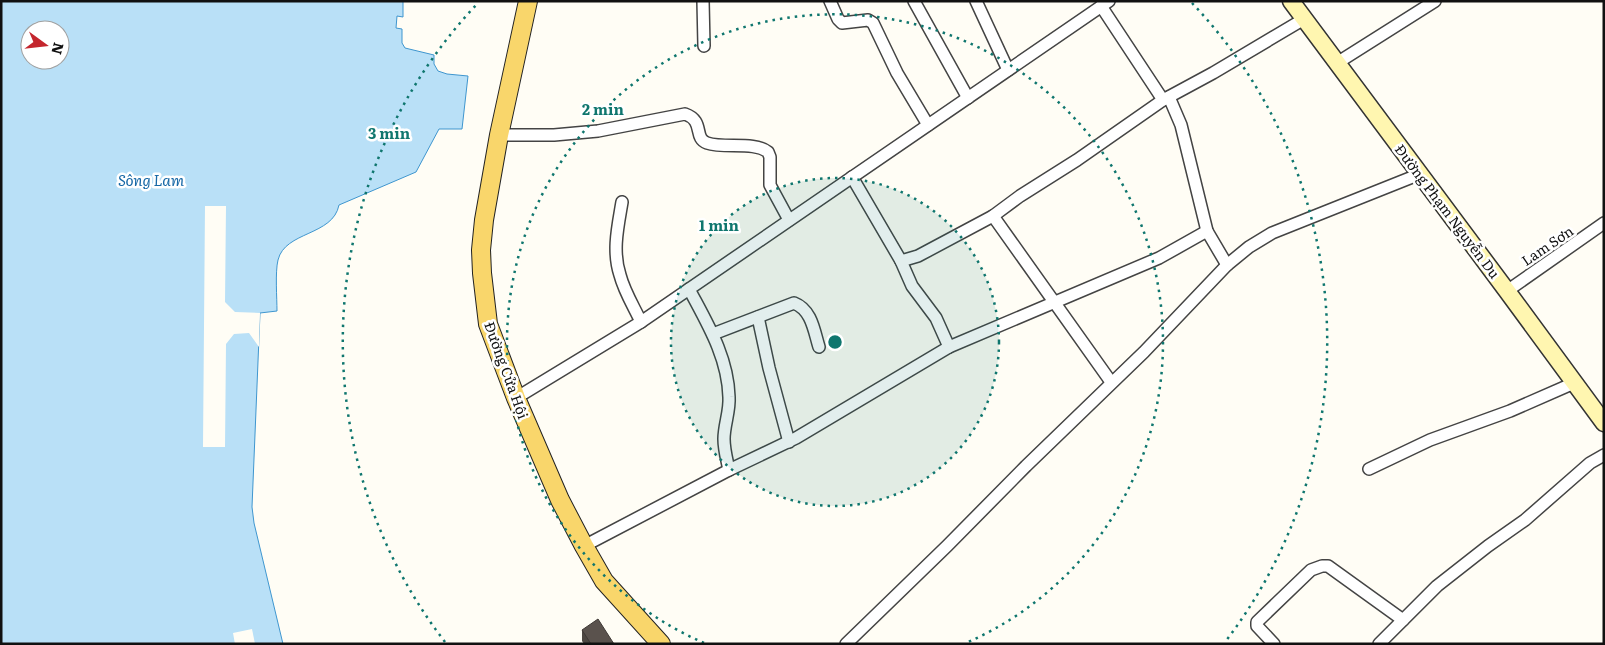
<svg xmlns="http://www.w3.org/2000/svg" width="1605" height="645" viewBox="0 0 1605 645" font-family="Literata,serif">
<rect width="100%" height="100%" fill="#fffdf5"/>
<path fill="#b9e0f7" stroke="#3f96cf" fill-rule="evenodd" d="M 1,1 L 403,1 L 403,17 L 397,16 L 396,28 L 402,29 L 402,43 L 405,48 L 434,55 L 434,64 L 438,71 L 447,74 L 468,76 L 462,129 L 439,129 L 416,172 L 339,205 C 333,236 285,231 278,260 C 275,272 277,298 277,311 L 260,313 L 252,507 L 254,523 L 283,644 L 1,644 ZM 30,30 L 60,30 L 60,60 L 30,60 Z"/>
<g fill="#fffdf5">
<path d="M 205,206 L 226,206 L 225,302 L 235,312 L 260,313 L 259,347 L 249,333 L 234,334 L 226,344 L 225,447 L 203,447 Z"/>
<path d="M 252,629 L 255,644 L 235,644 L 233,633 Z"/>
</g>
<g fill="none" stroke-linecap="round" stroke-linejoin="round">
<g stroke="#444" stroke-width="14">
<g id="street">
<path d="M 703,1 L 704,46"/>
<path d="M 830,1 L 838,19 L 842,23 L 868,20 L 873,23 L 897,73 L 928,125"/>
<path d="M 914,1 L 968,98"/>
<path d="M 976,1 L 1008,70"/>
<path d="M 1101,6 L 1163,100"/>
<path d="M 1337,63 L 1435,1"/>
<path d="M 1169,97 L 1181,125 L 1207,231 L 1227,265"/>
<path d="M 499,135 L 554,135 L 598,131 L 685,114 C 705,121 693,138 707,143 C 724,149 754,141 768,152 L 770,157 L 770,185 L 789,220"/>
<path d="M 852,177 L 901,261 L 912,286 L 936,318 L 949,347"/>
<path d="M 622,202 C 618,226 612,251 620,275 C 624,291 634,307 641,322"/>
<path d="M 993,216 L 1111,382"/>
<path d="M 901,261 L 918,256 L 993,216 L 1020,196 L 1077,160 L 1163,100 L 1213,73 L 1304,19"/>
<path d="M 689,289 C 707,323 728,357 729,397 C 730,411 724,425 724,439 C 724,450 727,460 729,470"/>
<path d="M 1507,291 L 1604,223"/>
<path d="M 758,317 L 769,368 L 789,442"/>
<path d="M 713,334 L 794,303 C 812,310 814,331 819,347"/>
<path d="M 516,398 L 641,322 L 1109,1"/>
<path d="M 1369,469 L 1430,440 L 1510,411 L 1574,383"/>
<path d="M 584,546 L 729,470 L 796,438 L 949,347 L 1159,258 L 1207,231"/>
<path d="M 846,644 L 947,546 L 1026,466 L 1144,352 L 1227,265 L 1249,247 L 1272,233 L 1420,174"/>
<path d="M 1274,644 L 1257,626 L 1257,622 L 1311,570 L 1322,566 L 1328,566 L 1403,620"/>
<path d="M 1379,644 L 1437,586 L 1488,546 L 1525,520 L 1590,463 L 1604,455"/>
</g>
</g>
<g stroke="#333" stroke-width="19">
<path id="secondary" d="M 1291,1 L 1507,291 L 1604,423"/>
</g>
<g stroke="#222" stroke-width="20">
<path id="primary" d="M 528,1 L 499,135 L 484,220 L 481,250 L 482,273 L 488,324 L 516,398 L 560,500 L 584,546 L 604,581 L 661,644"/>
</g>
<use href="#street" stroke="#fff" stroke-width="11"/>
<use href="#secondary" stroke="#fff6b0" stroke-width="16"/>
<use href="#primary" stroke="#f9d66b" stroke-width="18"/>
</g>
<path fill="#4d4742" d="M 582,630 L 614,644 L 584,644 L 582,641 Z"/>
<path fill="#5a524d" stroke="#3f3936" d="M 598,619 L 614,644 L 591,644 L 582,630 Z"/>
<circle cx="835" cy="342" r="164" fill="#0f766e" fill-opacity=".12"/>
<g fill="none" stroke="#0f766e" stroke-width="2.5" stroke-dasharray="2.5 5">
<circle cx="835" cy="342" r="164"/>
<path d="M704 643A328 328 0 1 1 966 643"/>
<path d="M445 642A492 492 0 0 1 478 3M1192 3A492 492 0 0 1 1225 642"/>
</g>
<g text-anchor="middle" dominant-baseline="central" stroke-width="5" stroke-linejoin="round" paint-order="stroke">
<g font-size="14" fill="#111" stroke="#fff">
<text transform="translate(1448 211) rotate(53)">Đường Phạm Nguyễn Du</text>
<text transform="translate(1547 245) rotate(-34)">Lam Sơn</text>
<text transform="translate(507 370) rotate(70)">Đường Cửa Hội</text>
</g>
<g font-size="15" font-style="italic" fill="#1768a6" stroke="#fff">
<text x="151" y="179">Sông Lam</text>
</g>
</g>
<circle cx="835" cy="342" r="8" fill="#0f766e" stroke="#fff" stroke-width="2.5"/>
<g font-size="15" text-anchor="middle" font-weight="bold" fill="#0f766e" stroke="#fff" stroke-width="5" stroke-linejoin="round" paint-order="stroke">
<text x="603" y="115">2 min</text>
<text x="389" y="139">3 min</text>
<text x="719" y="231">1 min</text>
</g>
<rect width="1605" height="645" fill="none" stroke="#111111" stroke-width="5"/>
<g transform="translate(45 45) rotate(105)"><circle r="24" fill="#ffffff" stroke="#a0a0a0"/>
<path d="M0-4L9 19L0 12L-9 19Z" fill="#c4262e"/>
<text y="-8" font-size="14" font-weight="bold" text-anchor="middle" fill="#111111">N</text>
</g>
</svg>
